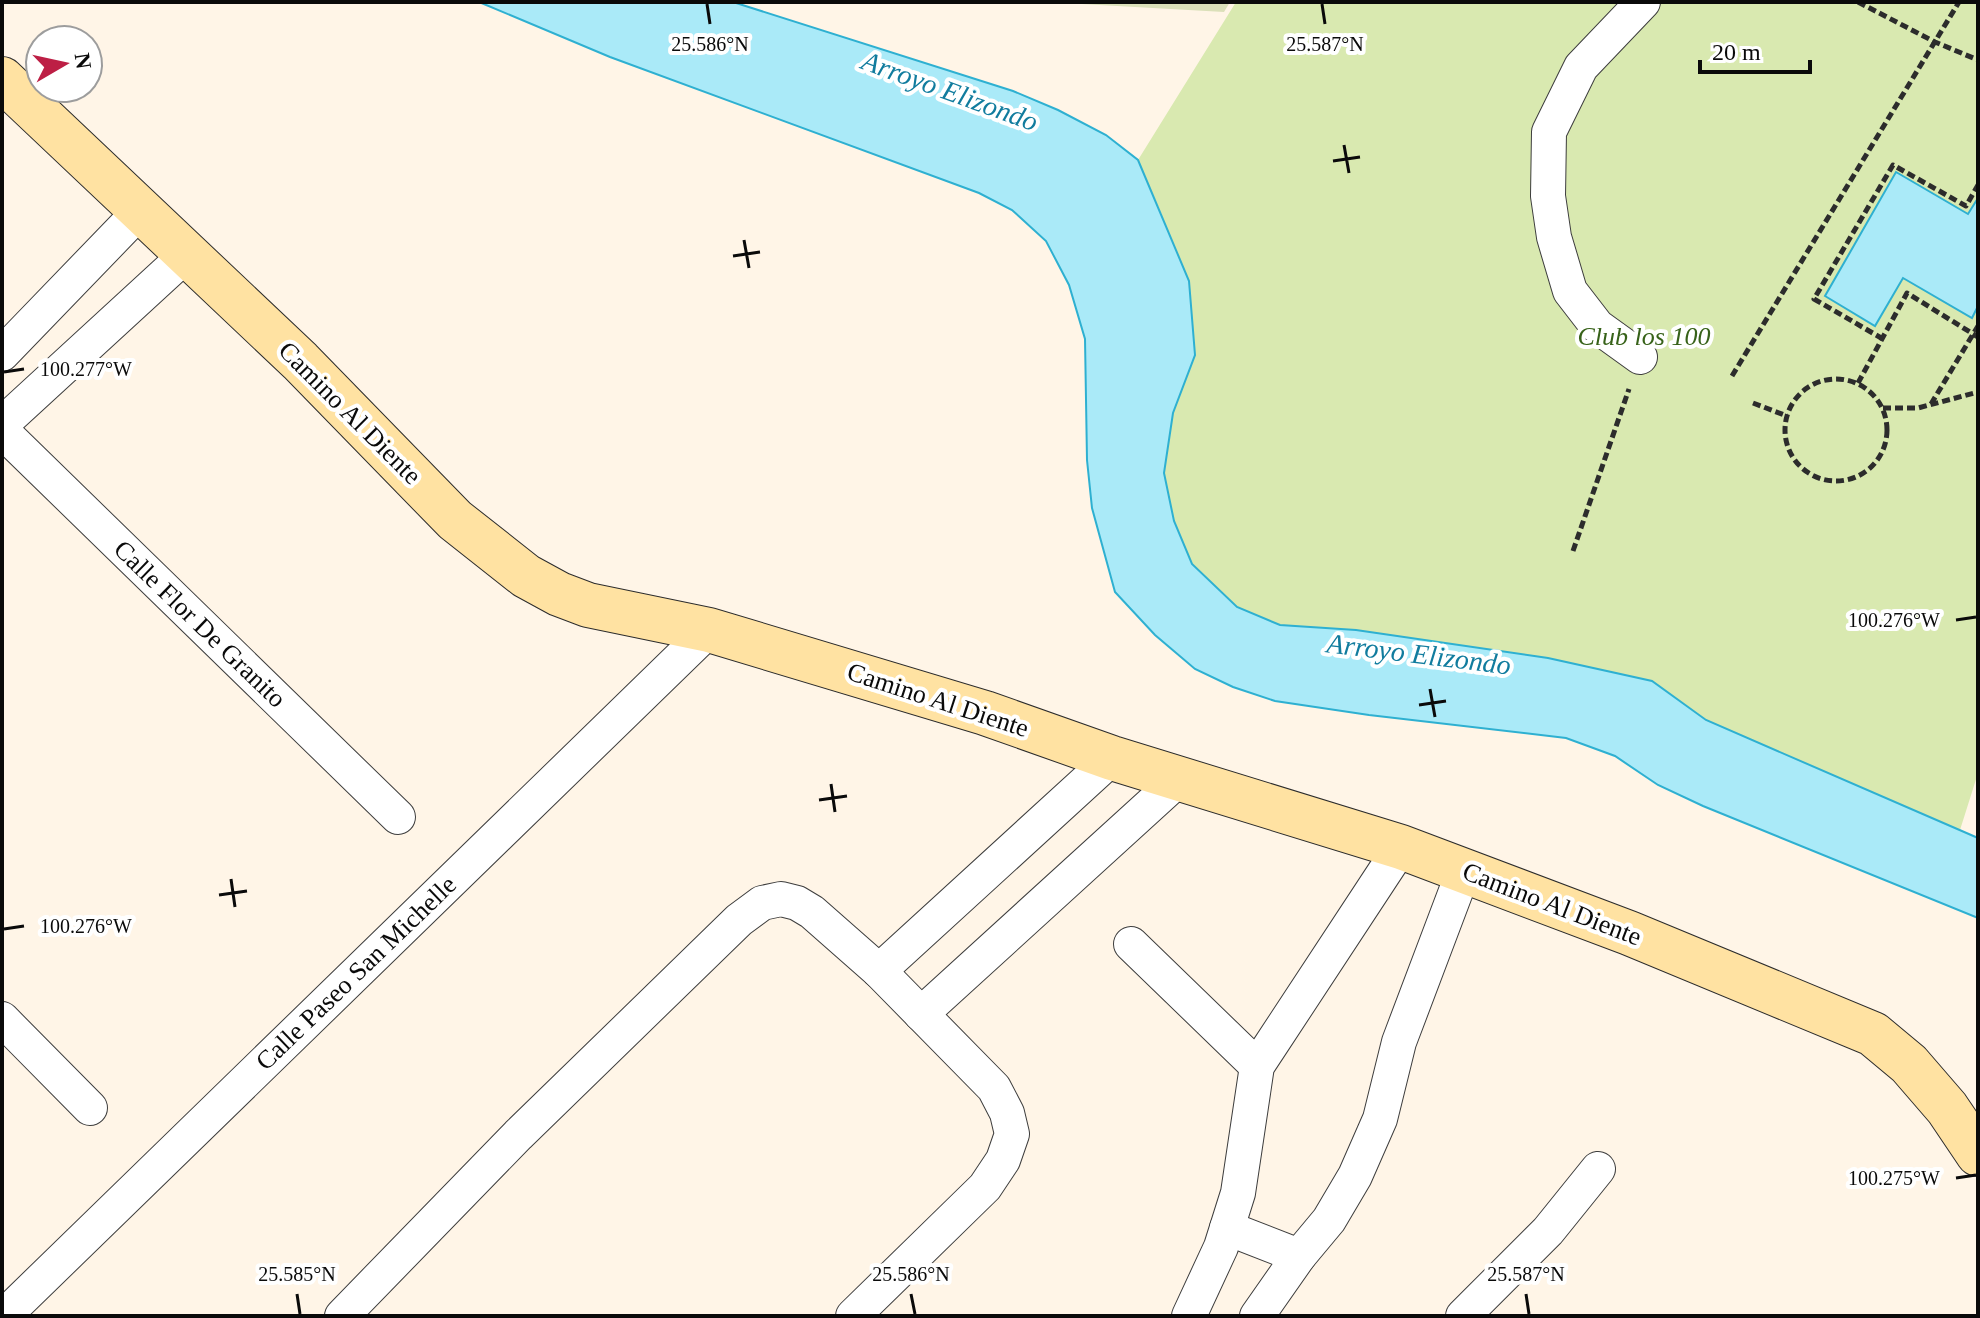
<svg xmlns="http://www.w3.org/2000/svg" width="1980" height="1318" viewBox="0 0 1980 1318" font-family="'Times New Roman',serif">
<rect width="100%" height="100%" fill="#fff5e7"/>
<path fill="#d9e9b0" d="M 1236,2 L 1978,2 L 1978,773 L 1960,830 L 1706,720 L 1652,681 L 1548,658 L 1356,630 L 1280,625 L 1237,607 L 1192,564 L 1174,520 L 1164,473 L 1173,413 L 1195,355 L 1162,215 L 1138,160 Z"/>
<path fill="#dbe0b9" d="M 1046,2 L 1230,2 L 1224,12 Z"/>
<g fill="#aaeaf8" stroke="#2eb0d1" stroke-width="2">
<path d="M 479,2 L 733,2 L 1013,91 L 1058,110 L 1106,135 L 1138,160 L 1189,281 L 1195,355 L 1173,413 L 1164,473 L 1174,521 L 1192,564 L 1237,607 L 1280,625 L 1356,630 L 1548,658 L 1652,681 L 1706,720 L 1978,838 L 1978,918 L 1703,806 L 1658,785 L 1615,756 L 1566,738 L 1369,715 L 1275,701 L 1233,687 L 1195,669 L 1155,635 L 1115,592 L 1092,508 L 1087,460 L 1085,339 L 1069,285 L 1046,241 L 1012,210 L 979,193 L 610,57 Z"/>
<path d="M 1896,172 L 1968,214 L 1978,198 L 1978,306 L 1972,318 L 1903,278 L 1875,326 L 1825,296 Z"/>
</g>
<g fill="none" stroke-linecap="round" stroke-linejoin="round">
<g stroke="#3d3d3d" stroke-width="36">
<g id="street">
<path d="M 2,354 L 141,210"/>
<path d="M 1640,357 L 1597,326 L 1570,291 L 1554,237 L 1548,196 L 1549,132 L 1581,67 L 1643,2"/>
<path d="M 2,424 L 186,255"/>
<path d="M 2,431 L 398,817"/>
<path d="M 1131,944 L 1257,1066"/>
<path d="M 879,971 L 1112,758"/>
<path d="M 921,1014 L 1179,779"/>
<path d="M 2,1019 L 90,1108"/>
<path d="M 1227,1228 L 1299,1256"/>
<path d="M 4,1316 L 709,630"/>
<path d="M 342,1316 L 518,1135 L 739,920 L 762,903 L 781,899 L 797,903 L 812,912 L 879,971 L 994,1088 L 1007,1113 L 1012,1134 L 1003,1160 L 985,1187 L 853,1316"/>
<path d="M 1189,1316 L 1221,1247 L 1238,1193 L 1257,1066 L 1401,847"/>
<path d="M 1257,1316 L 1299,1256 L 1329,1220 L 1355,1176 L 1380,1119 L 1399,1042 L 1464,870"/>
<path d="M 1463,1316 L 1548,1231 L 1598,1169"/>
</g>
</g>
<g stroke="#2c2c2c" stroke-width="46">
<path id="secondary" d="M 2,79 L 300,361 L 455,520 L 526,576 L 559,594 L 588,605 L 709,630 L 985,713 L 1112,758 L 1401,847 L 1629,933 L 1873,1034 L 1909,1064 L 1947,1108 L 1978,1154"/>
</g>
<g stroke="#2c2c2c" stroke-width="5" stroke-dasharray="8 4" stroke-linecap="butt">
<path d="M 1858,2 L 1935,42 L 1978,60"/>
<path d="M 1883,339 L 1814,299 L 1893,165 L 1966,206 L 1978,185"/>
<path d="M 1732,376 L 1959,2"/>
<circle cx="1836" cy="430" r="51"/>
<path d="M 1858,383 L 1907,293 L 1978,337"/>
<path d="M 1753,403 L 1787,416"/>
<path d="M 1931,404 L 1978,326"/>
<path d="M 1883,408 L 1918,408 L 1978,392"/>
<path d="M 1573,551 L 1629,389"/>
</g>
<use href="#street" stroke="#fff" stroke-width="34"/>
<use href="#secondary" stroke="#ffe2a2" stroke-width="44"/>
</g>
<path fill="none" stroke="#0a0a0a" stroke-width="3" d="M 707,4 L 710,24M 1322,4 L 1325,24M 1344,145 L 1349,173M 1333,161 L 1360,157M 744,240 L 749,268M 733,256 L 760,252M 4,372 L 24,369M 1956,620 L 1976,617M 1430,689 L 1435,717M 1419,705 L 1446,701M 831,784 L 835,812M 819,800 L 847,796M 231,879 L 235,907M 219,895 L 247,891M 4,929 L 24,926M 1956,1178 L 1976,1175M 297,1294 L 300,1314M 911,1294 L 915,1314M 1526,1294 L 1529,1314"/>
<g text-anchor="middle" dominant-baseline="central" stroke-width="8" stroke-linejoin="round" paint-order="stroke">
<g font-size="26" font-style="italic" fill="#376219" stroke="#fff">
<text x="1644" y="336">Club los 100</text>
</g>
<g font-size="26" fill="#0a0a0a" stroke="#fff">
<text transform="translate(350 413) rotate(45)">Camino Al Diente</text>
<text transform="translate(200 624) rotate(44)">Calle Flor De Granito</text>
<text transform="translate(938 700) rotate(18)">Camino Al Diente</text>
<text transform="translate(1552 904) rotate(21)">Camino Al Diente</text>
<text transform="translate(356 973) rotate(-44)">Calle Paseo San Michelle</text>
</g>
<g font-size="28" font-style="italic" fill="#117c9e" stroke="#fff">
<text transform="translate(950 91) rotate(20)">Arroyo Elizondo</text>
<text transform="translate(1419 654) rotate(7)">Arroyo Elizondo</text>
</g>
</g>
<g font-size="20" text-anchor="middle" fill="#0a0a0a" stroke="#fff" stroke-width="8" stroke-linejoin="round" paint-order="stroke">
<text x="710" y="51">25.586°N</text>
<text x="1325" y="51">25.587°N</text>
<text x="86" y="376">100.277°W</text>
<text x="1894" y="627">100.276°W</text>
<text x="86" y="933">100.276°W</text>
<text x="1894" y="1185">100.275°W</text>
<text x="297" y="1281">25.585°N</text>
<text x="911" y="1281">25.586°N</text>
<text x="1526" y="1281">25.587°N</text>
</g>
<rect width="1980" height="1318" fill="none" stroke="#0a0a0a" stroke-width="8"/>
<g transform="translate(64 64) rotate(81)"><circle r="38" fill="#ffffff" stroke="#9d9d9d" stroke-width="2"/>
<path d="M0-6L14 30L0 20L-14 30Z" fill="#bd1f45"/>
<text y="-12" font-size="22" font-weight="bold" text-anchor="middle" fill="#0a0a0a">N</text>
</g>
<path d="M1700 60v12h110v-12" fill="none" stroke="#0a0a0a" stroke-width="4"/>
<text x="1712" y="60" font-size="24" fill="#0a0a0a" stroke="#ffffff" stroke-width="6" paint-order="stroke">20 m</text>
</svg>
